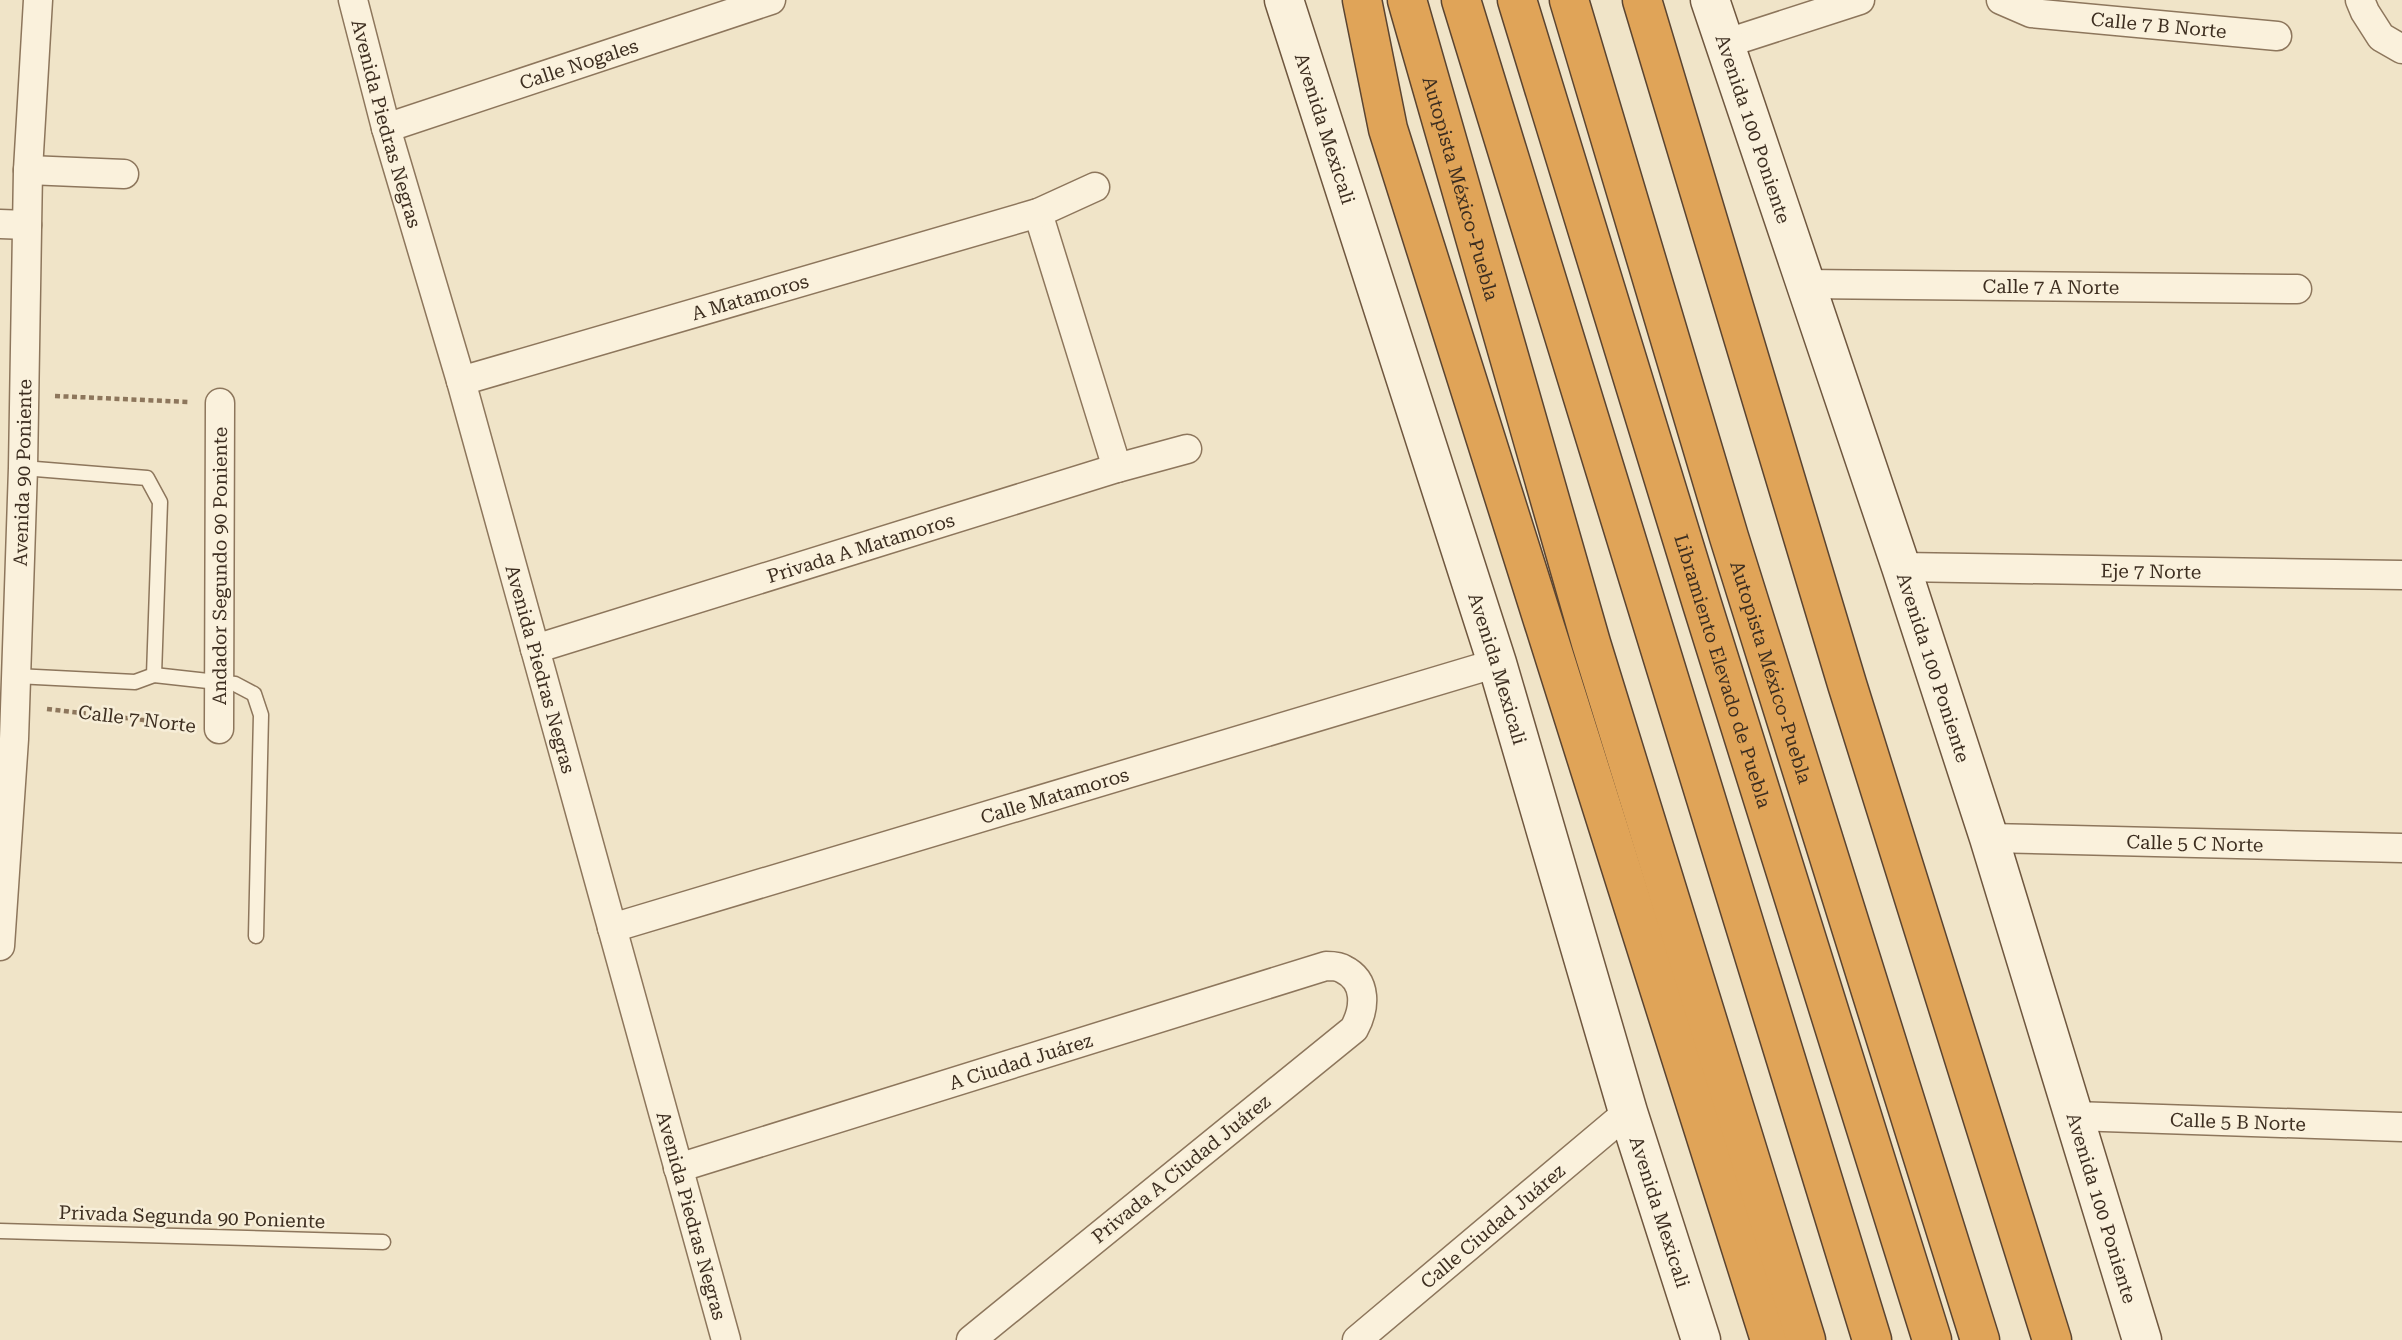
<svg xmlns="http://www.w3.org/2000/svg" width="2402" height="1340" viewBox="0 0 2402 1340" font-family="'Roboto Serif',serif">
<rect width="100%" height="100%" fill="#f0e4c8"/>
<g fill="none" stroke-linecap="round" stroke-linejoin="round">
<g stroke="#8d765c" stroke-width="17">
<g id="lane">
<path d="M 154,675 L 235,684 L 254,694 L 261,715 L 256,936"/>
<path d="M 16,676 L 135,682 L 154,675 L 160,502 L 147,478 L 23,468"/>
<path d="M 0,1231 L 383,1242"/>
</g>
</g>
<g stroke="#8d765c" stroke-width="31">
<g id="street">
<path id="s1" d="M 353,0 L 386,128 L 461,381 L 726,1340"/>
<path id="s2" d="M 2001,0 L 2031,13 L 2277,36"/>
<path d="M 2360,0 L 2365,12 L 2381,37 L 2402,49"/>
<path d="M 1724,44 L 1860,0"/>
<path id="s3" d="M 386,128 L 771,0"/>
<path d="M 28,170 L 124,174"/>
<path d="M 1038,213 L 1117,468"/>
<path d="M 0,224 L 27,225"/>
<path id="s4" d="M 1804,284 L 2297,289"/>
<path id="s5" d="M 461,381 L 1038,213 L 1095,187"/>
<path id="s6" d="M 1901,567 L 2402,575"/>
<path id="s7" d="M 535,649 L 1117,468 L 1187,449"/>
<path id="s8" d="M 219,729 L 220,403"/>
<path id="s9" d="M 1989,838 L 2402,848"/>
<path id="s10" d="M 612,928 L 1497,663"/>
<path id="s11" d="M 0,946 L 14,739 L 23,468 L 28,170 L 38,0"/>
<path id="s12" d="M 2074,1116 L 2402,1127"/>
<path id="s13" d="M 678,1168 L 1326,966 C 1331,966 1339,966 1343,969 C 1368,981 1365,1009 1354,1029 L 971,1340"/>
<path id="s14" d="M 1357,1340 L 1628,1112"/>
</g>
</g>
<g stroke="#6f573f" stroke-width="41">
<g id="secondary">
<path id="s15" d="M 1284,0 L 1497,663 L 1628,1112 L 1701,1340"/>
<path id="s16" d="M 1710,0 L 1901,567 L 1989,838 L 2142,1340"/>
</g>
</g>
<g stroke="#5b4430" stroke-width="41">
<g id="highway">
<path d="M 1362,0 L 1388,129 L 1770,1340"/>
<path id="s17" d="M 1407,0 L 1591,643 L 1806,1340"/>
<path d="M 1461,0 L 1872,1340"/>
<path id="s18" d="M 1517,0 L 1702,604 L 1932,1340"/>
<path id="s19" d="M 1569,0 L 1729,537 L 1980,1340"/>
<path d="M 1642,0 L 1847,684 L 2052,1340"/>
</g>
</g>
<g stroke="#8d765c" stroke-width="4.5" stroke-dasharray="5 3.5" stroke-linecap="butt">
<path d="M 55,396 L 189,402"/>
<path d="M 47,709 L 187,725"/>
</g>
<use href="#lane" stroke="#faf1dc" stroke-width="14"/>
<use href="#street" stroke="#faf1dc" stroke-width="28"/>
<use href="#secondary" stroke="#faf1dc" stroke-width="38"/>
<use href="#highway" stroke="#e0a458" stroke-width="38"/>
</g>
<g text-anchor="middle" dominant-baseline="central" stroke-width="5" stroke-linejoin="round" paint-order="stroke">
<g font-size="19" fill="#3d2e20" stroke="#f7eed8">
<text stroke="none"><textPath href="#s2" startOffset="161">Calle 7 B Norte</textPath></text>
<text stroke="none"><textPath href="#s3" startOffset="203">Calle Nogales</textPath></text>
<text stroke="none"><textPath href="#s1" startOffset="128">Avenida Piedras Negras</textPath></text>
<text stroke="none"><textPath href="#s15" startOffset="135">Avenida Mexicali</textPath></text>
<text stroke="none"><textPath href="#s16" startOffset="136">Avenida 100 Poniente</textPath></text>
<text stroke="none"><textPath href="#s17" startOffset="196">Autopista México-Puebla</textPath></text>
<text stroke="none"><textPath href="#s4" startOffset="247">Calle 7 A Norte</textPath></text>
<text stroke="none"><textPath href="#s5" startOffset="301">A Matamoros</textPath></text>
<text stroke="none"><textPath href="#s11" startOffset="474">Avenida 90 Poniente</textPath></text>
<text stroke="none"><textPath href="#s7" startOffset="341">Privada A Matamoros</textPath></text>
<text stroke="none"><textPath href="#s8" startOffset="163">Andador Segundo 90 Poniente</textPath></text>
<text stroke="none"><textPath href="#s6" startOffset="250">Eje 7 Norte</textPath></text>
<text stroke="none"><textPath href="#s16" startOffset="704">Avenida 100 Poniente</textPath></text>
<text stroke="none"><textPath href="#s15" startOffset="702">Avenida Mexicali</textPath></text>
<text stroke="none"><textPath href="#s1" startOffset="695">Avenida Piedras Negras</textPath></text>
<text stroke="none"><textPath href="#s18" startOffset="702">Libramiento Elevado de Puebla</textPath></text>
<text stroke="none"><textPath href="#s19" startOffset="702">Autopista México-Puebla</textPath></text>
<text transform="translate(137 719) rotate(7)">Calle 7 Norte</text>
<text stroke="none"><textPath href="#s10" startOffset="462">Calle Matamoros</textPath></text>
<text stroke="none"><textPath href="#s9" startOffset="206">Calle 5 C Norte</textPath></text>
<text stroke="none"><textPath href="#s13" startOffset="359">A Ciudad Juárez</textPath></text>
<text stroke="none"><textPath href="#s12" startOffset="164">Calle 5 B Norte</textPath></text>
<text transform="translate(1181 1169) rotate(-39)">Privada A Ciudad Juárez</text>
<text stroke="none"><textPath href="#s16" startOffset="1270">Avenida 100 Poniente</textPath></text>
<text stroke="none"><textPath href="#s15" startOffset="1269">Avenida Mexicali</textPath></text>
<text stroke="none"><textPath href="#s1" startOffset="1262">Avenida Piedras Negras</textPath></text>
<text transform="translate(192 1217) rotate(2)">Privada Segunda 90 Poniente</text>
<text stroke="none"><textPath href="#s14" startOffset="177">Calle Ciudad Juárez</textPath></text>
</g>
</g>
</svg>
